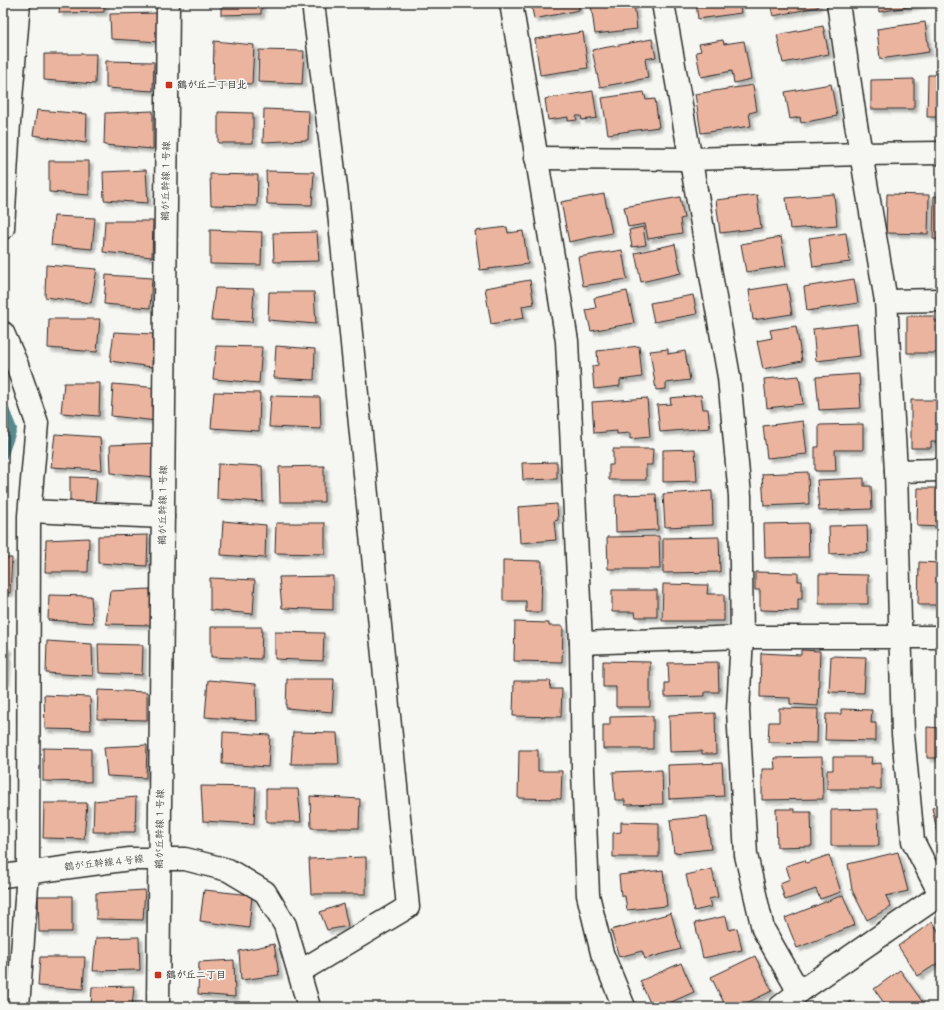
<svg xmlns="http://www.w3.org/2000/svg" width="944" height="1010" viewBox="0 0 944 1010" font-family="Pangolin,'Klee One',sans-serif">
<defs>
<filter id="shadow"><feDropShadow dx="3.5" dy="3.5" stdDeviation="1" flood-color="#0004"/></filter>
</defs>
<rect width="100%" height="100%" fill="#f6f6f2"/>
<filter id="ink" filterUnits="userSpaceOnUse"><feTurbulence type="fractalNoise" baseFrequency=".025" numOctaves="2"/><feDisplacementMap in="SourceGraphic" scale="8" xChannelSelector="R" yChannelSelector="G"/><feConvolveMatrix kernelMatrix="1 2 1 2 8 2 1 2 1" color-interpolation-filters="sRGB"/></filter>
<g filter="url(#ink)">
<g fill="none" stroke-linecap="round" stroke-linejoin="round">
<path stroke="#598a8d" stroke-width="8" d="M 3,404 L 13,429 L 3,457"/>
</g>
<g fill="#ebb49f" stroke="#2b2b2b" filter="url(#shadow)">
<path d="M 60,3 L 104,3 L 104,12 L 59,13 Z"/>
<path d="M 221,3 L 261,3 L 261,14 L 221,15 Z"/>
<path d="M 531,3 L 578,3 L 579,10 L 534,19 Z"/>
<path d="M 602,3 L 634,3 L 637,29 L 595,34 L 591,4 Z"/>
<path d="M 696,3 L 739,3 L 741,13 L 698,19 Z"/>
<path d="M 770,3 L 818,3 L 818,7 L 773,16 Z"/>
<path d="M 878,3 L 923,3 L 924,4 L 879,12 Z"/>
<path d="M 159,13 L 159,42 L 111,39 L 110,14 Z"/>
<path d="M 925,22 L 929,52 L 880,59 L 877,29 Z"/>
<path d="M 823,26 L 829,54 L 783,63 L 777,35 Z"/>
<path d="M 583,32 L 588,68 L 540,75 L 535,39 Z"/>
<path d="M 652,39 L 656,57 L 645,59 L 648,78 L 600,87 L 592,50 Z"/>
<path d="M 723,40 L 724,44 L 744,41 L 751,79 L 734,83 L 732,71 L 701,77 L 696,52 L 701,51 L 699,44 Z"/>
<path d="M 214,41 L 254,45 L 252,84 L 213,82 Z"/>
<path d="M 259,50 L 304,51 L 302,84 L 258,82 Z"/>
<path d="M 44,54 L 96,54 L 95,84 L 44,80 Z"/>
<path d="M 106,61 L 154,62 L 153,91 L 106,88 Z"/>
<path d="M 928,75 L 941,75 L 941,117 L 927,117 Z"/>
<path d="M 914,79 L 914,109 L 871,109 L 871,80 Z"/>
<path d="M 831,84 L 837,116 L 801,123 L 800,117 L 790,119 L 785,92 Z"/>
<path d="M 753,85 L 757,111 L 749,113 L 751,126 L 701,133 L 695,94 Z"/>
<path d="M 593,91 L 597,118 L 582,120 L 581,116 L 576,116 L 577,120 L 568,121 L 568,117 L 548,120 L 545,99 Z"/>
<path d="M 644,92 L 646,100 L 655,99 L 659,127 L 608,134 L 602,98 Z"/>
<path d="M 264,109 L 309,111 L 308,140 L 263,142 Z"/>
<path d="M 37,110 L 87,114 L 86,143 L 33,135 Z"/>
<path d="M 153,111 L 153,149 L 104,145 L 105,113 Z"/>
<path d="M 218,112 L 253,113 L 253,143 L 218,143 Z"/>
<path d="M 49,161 L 89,161 L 89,195 L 49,192 Z"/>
<path d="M 146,170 L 148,203 L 104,200 L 103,172 Z"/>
<path d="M 266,171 L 314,172 L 312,205 L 267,204 Z"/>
<path d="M 210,174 L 258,175 L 257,206 L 211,205 Z"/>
<path d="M 604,194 L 612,233 L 569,242 L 561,202 Z"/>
<path d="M 834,194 L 837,225 L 790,229 L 786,198 Z"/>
<path d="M 887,194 L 929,195 L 928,234 L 886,233 Z"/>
<path d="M 757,195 L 761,228 L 720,233 L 716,200 Z"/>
<path d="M 934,196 L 941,197 L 941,240 L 933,239 Z"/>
<path d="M 680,197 L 684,218 L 680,219 L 682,233 L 648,239 L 645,224 L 628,227 L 624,207 Z"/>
<path d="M 54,216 L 95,218 L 92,249 L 51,245 Z"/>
<path d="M 105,221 L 153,221 L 152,257 L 103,252 Z"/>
<path d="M 507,227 L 508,233 L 523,231 L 528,264 L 480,270 L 475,231 Z"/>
<path d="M 643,227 L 646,245 L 632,247 L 629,230 Z"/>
<path d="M 210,230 L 262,232 L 261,265 L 210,264 Z"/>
<path d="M 317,232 L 319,261 L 274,262 L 273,233 Z"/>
<path d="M 846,233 L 850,262 L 813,267 L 809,238 Z"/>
<path d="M 781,237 L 786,266 L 746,272 L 741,244 Z"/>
<path d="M 675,244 L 681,273 L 641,282 L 635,253 Z"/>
<path d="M 622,250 L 627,279 L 583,286 L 578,257 Z"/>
<path d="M 46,265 L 97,269 L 91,303 L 45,297 Z"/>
<path d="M 106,275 L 152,278 L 150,308 L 104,304 Z"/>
<path d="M 854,279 L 858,303 L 807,311 L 804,287 Z"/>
<path d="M 530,280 L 534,304 L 522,306 L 524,318 L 491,324 L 485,288 Z"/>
<path d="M 787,284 L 792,314 L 753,320 L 749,290 Z"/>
<path d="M 215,288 L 254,289 L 252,322 L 211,320 Z"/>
<path d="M 627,291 L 634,323 L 591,331 L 586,310 L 596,308 L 594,298 Z"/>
<path d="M 269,292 L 314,292 L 316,324 L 268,320 Z"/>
<path d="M 693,295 L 697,314 L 654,322 L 650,303 Z"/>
<path d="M 907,316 L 934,316 L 934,321 L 941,321 L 941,353 L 907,353 Z"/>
<path d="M 49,319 L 100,319 L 97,352 L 48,348 Z"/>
<path d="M 857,324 L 860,356 L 816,361 L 813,329 Z"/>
<path d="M 796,326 L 802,361 L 763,369 L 757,341 L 772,338 L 770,330 Z"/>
<path d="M 114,332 L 153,334 L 152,367 L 110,361 Z"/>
<path d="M 216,346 L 262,347 L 259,383 L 213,379 Z"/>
<path d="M 276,346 L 315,349 L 314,380 L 274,378 Z"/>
<path d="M 639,346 L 642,377 L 620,380 L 620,386 L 594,389 L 592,366 L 598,365 L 597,351 Z"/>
<path d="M 668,349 L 668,354 L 685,351 L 690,380 L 666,383 L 666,389 L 656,390 L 650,351 Z"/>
<path d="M 859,374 L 861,408 L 819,410 L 816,377 Z"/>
<path d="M 799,376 L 803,404 L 767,408 L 764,379 Z"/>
<path d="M 64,383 L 100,383 L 99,416 L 61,413 Z"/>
<path d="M 113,384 L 159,388 L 157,421 L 111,416 Z"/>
<path d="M 214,392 L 260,393 L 259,431 L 211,428 Z"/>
<path d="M 701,395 L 703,409 L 708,409 L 710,428 L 660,432 L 657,405 L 671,404 L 670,398 Z"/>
<path d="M 271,396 L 320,397 L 321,429 L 269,427 Z"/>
<path d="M 647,398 L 650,437 L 630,439 L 630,433 L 617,434 L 617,431 L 594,433 L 592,402 Z"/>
<path d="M 911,400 L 941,400 L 941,442 L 931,442 L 931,448 L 911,448 Z"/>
<path d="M 803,421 L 807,454 L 767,458 L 763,426 Z"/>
<path d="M 863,424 L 863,450 L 835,450 L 836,471 L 815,471 L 815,447 L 819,447 L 819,425 Z"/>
<path d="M 55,434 L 100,437 L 102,470 L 51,467 Z"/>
<path d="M 157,443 L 155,477 L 111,473 L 110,445 Z"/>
<path d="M 613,449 L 653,449 L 652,465 L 646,465 L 646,480 L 609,480 L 609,465 L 613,465 Z"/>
<path d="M 695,449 L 697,481 L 663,482 L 663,450 Z"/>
<path d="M 557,462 L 557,479 L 523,480 L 522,463 Z"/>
<path d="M 218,464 L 262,466 L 263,502 L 217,499 Z"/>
<path d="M 324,466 L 324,502 L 280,502 L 279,467 Z"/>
<path d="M 808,472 L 809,504 L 764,506 L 762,474 Z"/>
<path d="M 70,477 L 97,478 L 95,504 L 70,505 Z"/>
<path d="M 864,478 L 864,486 L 871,486 L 872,509 L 819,511 L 817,480 Z"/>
<path d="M 918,488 L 941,488 L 941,527 L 917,526 Z"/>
<path d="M 712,491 L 713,525 L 665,527 L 663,494 Z"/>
<path d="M 656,494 L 658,530 L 616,532 L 615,495 Z"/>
<path d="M 557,504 L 558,520 L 554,521 L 556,540 L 520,543 L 518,507 Z"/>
<path d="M 223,521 L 266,525 L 265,558 L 221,555 Z"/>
<path d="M 276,523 L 325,523 L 325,554 L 275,553 Z"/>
<path d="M 808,523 L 809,557 L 765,558 L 764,524 Z"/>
<path d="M 867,525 L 868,552 L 830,554 L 829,526 Z"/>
<path d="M 148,535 L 147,566 L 98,563 L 98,536 Z"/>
<path d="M 659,536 L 660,569 L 608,569 L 607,537 Z"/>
<path d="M 719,537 L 720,572 L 663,573 L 663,538 Z"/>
<path d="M 89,538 L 88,572 L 45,572 L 46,540 Z"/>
<path d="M 3,558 L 12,558 L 10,593 L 3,592 Z"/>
<path d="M 503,560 L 542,561 L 541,612 L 526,612 L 526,601 L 503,601 Z"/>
<path d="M 919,562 L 941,563 L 941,605 L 918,605 Z"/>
<path d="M 755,572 L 798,573 L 798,581 L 802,581 L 802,599 L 798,599 L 798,611 L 760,610 L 760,590 L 755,590 Z"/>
<path d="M 819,574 L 868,575 L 868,604 L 819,604 Z"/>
<path d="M 333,576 L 333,610 L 282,608 L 279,577 Z"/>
<path d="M 210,578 L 255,580 L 253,614 L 210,610 Z"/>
<path d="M 663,584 L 708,585 L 707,594 L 724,594 L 724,621 L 662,621 Z"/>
<path d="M 150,589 L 152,625 L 106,624 L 110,591 Z"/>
<path d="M 612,590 L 657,590 L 657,617 L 636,617 L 635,612 L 612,612 Z"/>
<path d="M 49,595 L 91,596 L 93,623 L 48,620 Z"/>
<path d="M 515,622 L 549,623 L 549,626 L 563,626 L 562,662 L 514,661 Z"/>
<path d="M 211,627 L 262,627 L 261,659 L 211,657 Z"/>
<path d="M 275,632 L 324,633 L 323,661 L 275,659 Z"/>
<path d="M 47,641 L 92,644 L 93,676 L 46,673 Z"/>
<path d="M 98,644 L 143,645 L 142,675 L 99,673 Z"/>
<path d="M 3,648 L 8,648 L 6,682 L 3,682 Z"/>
<path d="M 801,650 L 820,651 L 818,706 L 790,704 L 790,698 L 760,697 L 761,653 L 801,655 Z"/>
<path d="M 831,656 L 866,657 L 864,693 L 829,692 Z"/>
<path d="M 603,661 L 650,662 L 650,707 L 616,707 L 616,687 L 603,687 Z"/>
<path d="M 718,662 L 719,692 L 705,692 L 705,696 L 665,697 L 665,683 L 669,683 L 668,663 Z"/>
<path d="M 287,679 L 334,679 L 332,712 L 286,708 Z"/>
<path d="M 208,680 L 256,684 L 257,721 L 205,717 Z"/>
<path d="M 514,681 L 551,681 L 550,689 L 562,689 L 561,717 L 513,716 Z"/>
<path d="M 98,690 L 147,692 L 147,720 L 97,719 Z"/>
<path d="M 44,695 L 90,697 L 91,730 L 45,729 Z"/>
<path d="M 779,708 L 818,709 L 817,743 L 768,742 L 769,722 L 779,722 Z"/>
<path d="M 841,709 L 872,710 L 871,723 L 876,723 L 876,741 L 825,740 L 826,714 L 841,714 Z"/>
<path d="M 715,713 L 716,754 L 702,754 L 702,751 L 670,752 L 669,715 Z"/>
<path d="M 653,716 L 653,749 L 603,749 L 603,725 L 610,725 L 610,717 Z"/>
<path d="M 927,727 L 941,728 L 941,758 L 927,758 Z"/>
<path d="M 223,732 L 270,735 L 268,767 L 222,764 Z"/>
<path d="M 293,732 L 337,733 L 339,764 L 291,764 Z"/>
<path d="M 147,745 L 146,778 L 107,776 L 104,747 Z"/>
<path d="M 43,748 L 91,749 L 91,782 L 43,781 Z"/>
<path d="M 519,750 L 538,750 L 538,771 L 562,771 L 561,799 L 518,798 Z"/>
<path d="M 822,757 L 823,799 L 762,800 L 762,769 L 775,769 L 774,758 Z"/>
<path d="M 833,757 L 872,757 L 871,764 L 881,763 L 881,789 L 827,789 L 827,770 L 833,770 Z"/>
<path d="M 722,763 L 724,796 L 669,799 L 668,765 Z"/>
<path d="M 662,770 L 663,804 L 625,805 L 625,800 L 615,800 L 613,772 Z"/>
<path d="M 201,786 L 256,787 L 254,824 L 203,821 Z"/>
<path d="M 266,789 L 298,789 L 301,822 L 266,822 Z"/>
<path d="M 310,796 L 360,799 L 359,828 L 311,828 Z"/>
<path d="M 136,797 L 135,832 L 93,832 L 94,801 Z"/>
<path d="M 44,803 L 87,803 L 84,839 L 43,838 Z"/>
<path d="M 941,806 L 941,834 L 938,835 L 932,808 Z"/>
<path d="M 776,809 L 794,809 L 794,812 L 811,812 L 812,846 L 777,847 Z"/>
<path d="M 878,809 L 879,846 L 831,846 L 831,810 Z"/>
<path d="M 707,816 L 711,849 L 674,853 L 670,820 Z"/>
<path d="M 621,822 L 659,823 L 659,857 L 613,857 L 613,833 L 621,832 Z"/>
<path d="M 898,852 L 908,891 L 886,896 L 891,907 L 867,920 L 852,890 L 848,864 Z"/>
<path d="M 829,855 L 841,892 L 820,899 L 816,889 L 785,900 L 780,883 L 790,879 L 786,866 L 805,860 L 806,863 Z"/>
<path d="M 366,857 L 366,894 L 311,894 L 309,859 Z"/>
<path d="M 712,869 L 718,897 L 709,899 L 711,907 L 694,911 L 686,875 Z"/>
<path d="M 663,870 L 667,906 L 627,910 L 625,896 L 621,896 L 619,875 Z"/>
<path d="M 145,890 L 143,920 L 96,919 L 96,893 Z"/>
<path d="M 204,890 L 252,895 L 249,928 L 200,921 Z"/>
<path d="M 843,895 L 855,925 L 797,948 L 785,918 Z"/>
<path d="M 38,896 L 72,896 L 72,932 L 39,932 Z"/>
<path d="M 343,904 L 348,926 L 327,930 L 320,912 Z"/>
<path d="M 671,913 L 681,949 L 645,959 L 642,951 L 619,957 L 611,930 Z"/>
<path d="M 726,916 L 729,930 L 737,928 L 742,950 L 703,958 L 695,923 Z"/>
<path d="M 932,922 L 941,935 L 941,961 L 918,976 L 898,946 Z"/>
<path d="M 139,937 L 140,970 L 93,971 L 96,938 Z"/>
<path d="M 274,944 L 279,975 L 241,980 L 239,951 Z"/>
<path d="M 755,956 L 772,991 L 738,1007 L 726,1007 L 711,977 Z"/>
<path d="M 40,957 L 85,957 L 83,989 L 38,986 Z"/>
<path d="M 234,960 L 235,997 L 198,994 L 199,962 Z"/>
<path d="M 681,963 L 694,992 L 660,1007 L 652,1007 L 640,981 Z"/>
<path d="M 900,970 L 924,1004 L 920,1007 L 887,1007 L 874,989 Z"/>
<path d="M 134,986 L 132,1007 L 91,1007 L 92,987 Z"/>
<path d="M 850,1001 L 855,1007 L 842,1007 Z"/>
</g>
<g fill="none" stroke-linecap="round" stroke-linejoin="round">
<g stroke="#2b2b2b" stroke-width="25">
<g id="minor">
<path d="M 511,3 L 567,341 L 581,643 L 583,771 L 588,895 L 602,953 L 624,1007"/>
<path d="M 663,3 L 729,377 L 740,496 L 742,637 L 738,710 L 746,855 L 763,929 L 799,992"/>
<path d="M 838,3 L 855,118 L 886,301 L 941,300"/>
<path d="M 536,158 L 690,159 L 861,154 L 941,153"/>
<path d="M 3,228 L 9,123 L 19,3"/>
<path d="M 886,301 L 896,471 L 903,734 L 913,841 L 941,896"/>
<path d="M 3,333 L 17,365 L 37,423 L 29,516 L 28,872 L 18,1007"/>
<path d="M 896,471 L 941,470"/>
<path d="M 30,511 L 163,517"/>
<path d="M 581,643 L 742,637 L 941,637"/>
<path d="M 3,876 L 130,859 L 185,859 L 228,870 L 265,892 L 285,925 L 309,1007"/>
<path d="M 299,972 L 408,907 L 338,203 L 313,3"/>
<path d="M 780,1007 L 799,992 L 941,894"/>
</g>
</g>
<g stroke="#2b2b2b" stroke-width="25">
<path id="tertiary" d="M 158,1007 L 168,3"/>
</g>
<use href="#minor" stroke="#f6f6f2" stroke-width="22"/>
<use href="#tertiary" stroke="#f6f6f2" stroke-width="22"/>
</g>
</g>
<g fill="#c8321e" stroke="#f6f6f2" stroke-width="1.5">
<rect x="165" y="81" width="8" height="8" rx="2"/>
<rect x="154" y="971" width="8" height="8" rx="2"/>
</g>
<g text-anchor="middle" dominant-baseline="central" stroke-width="3.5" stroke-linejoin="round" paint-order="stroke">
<g font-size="10" font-weight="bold" fill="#2b2b2b" stroke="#f6f6f2" text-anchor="start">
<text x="177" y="85">鶴が丘二丁目北</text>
<text x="166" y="975">鶴が丘二丁目</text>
</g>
<g font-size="10" fill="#2b2b2b" stroke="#f6f6f2">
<text transform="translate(166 181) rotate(-89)">鶴が丘幹線１号線</text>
<text transform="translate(163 505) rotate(-89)">鶴が丘幹線１号線</text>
<text transform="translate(160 829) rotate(-89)">鶴が丘幹線１号線</text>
<text transform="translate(104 863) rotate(-6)">鶴が丘幹線４号線</text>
</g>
</g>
<rect width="944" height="1010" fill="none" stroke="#f6f6f2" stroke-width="16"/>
<rect x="8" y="8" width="928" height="994" fill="none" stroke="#2b2b2b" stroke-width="1.5" filter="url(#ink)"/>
</svg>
